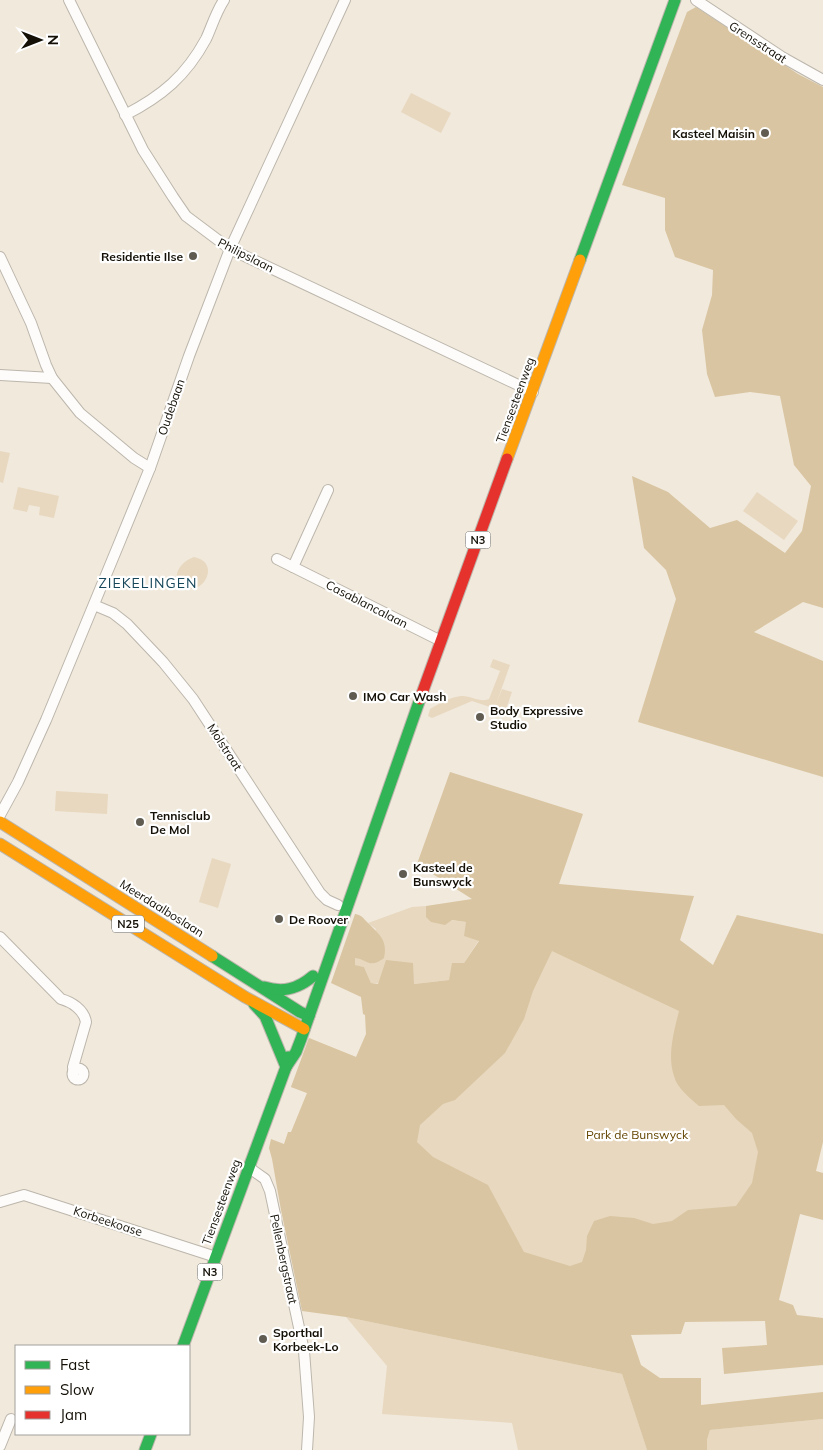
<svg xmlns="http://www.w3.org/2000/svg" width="823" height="1450" viewBox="0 0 823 1450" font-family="Mulish,sans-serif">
<rect width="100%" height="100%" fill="#f1e9dc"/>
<g fill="#e8d8bf">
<path d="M 411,93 L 451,113 L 441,133 L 401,112 Z"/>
<path d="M 0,451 L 10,453 L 3,483 L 0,482 Z"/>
<path d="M 18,487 L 59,496 L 54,518 L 39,515 L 40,507 L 29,505 L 27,512 L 13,509 Z"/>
<path d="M 757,492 L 798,521 L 784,540 L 743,511 Z"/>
<path d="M 194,557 C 223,563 201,599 183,586 C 169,576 182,561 194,557 Z"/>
<path d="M 493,659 L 510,665 L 495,707 L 502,689 L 512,692 L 505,712 L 472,701 L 432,718 L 428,716 L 430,709 C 439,704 450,697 461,696 C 470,695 480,703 489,699 L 500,671 L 490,667 Z"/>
<path d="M 56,791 L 108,794 L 107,814 L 55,811 Z"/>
<path d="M 212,858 L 231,864 L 218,908 L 199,902 Z"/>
<path d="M 426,906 L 426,917 L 466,922 L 479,940 L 464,963 L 449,980 L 413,984 L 371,983 L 364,967 L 354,965 L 355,957 L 362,959 L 376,929 L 368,923 L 412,907 Z"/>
<path d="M 544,938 L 670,972 L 800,1214 L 797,1221 L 615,1330 L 318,1097 L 291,1087 L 309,1038 L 356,1057 Z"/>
<path d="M 346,1317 L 622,1374 L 647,1450 L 518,1450 L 512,1423 L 382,1414 L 387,1366 Z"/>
<path d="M 823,1419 L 823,1450 L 707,1450 L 707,1440 L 710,1430 Z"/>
</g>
<g fill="#d9c5a1" fill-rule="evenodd">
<path d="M 696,7 L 798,74 L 823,87 L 823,608 L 803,602 L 754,632 L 823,661 L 823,777 L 638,722 L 676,599 L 666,570 L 644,548 L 632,476 L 668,492 L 710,528 L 737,520 L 785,553 L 802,531 L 811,486 L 794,465 L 780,396 L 750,392 L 715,397 L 707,374 L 702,330 L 712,295 L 713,270 L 675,257 L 665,230 L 665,198 L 622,185 L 687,12 Z"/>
<path d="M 450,772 L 583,814 L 559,884 L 694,896 L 680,940 L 713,965 L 737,915 L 823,934 L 823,1142 L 816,1171 L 823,1173 L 823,1220 L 800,1214 L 779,1300 L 793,1305 L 797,1315 L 823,1318 L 823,1365 L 724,1374 L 722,1348 L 767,1345 L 765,1321 L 685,1322 L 681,1334 L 631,1335 L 641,1365 L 660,1378 L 701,1378 L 701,1405 L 823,1392 L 823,1419 L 710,1430 L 707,1440 L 707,1450 L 647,1450 L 622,1374 L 346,1317 L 302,1311 L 281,1210 L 272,1159 L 269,1148 L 271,1139 L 284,1144 L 288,1132 L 291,1132 L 307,1093 L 291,1087 L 309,1038 L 356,1057 L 366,1034 L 365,1015 L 363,1014 L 361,997 L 331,983 L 355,914 C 362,915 363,918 368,923 C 379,934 388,940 384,958 C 369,969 369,960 355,958 L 355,965 L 364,967 L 371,983 L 378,984 L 386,960 L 413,963 L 414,984 L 449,980 L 452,963 L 464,963 L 479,941 L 464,936 L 466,922 L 452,920 L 445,925 L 431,922 L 426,917 L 426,906 L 472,899 L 417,864 ZM 552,951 L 679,1011 C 674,1031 667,1056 674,1076 C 677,1088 690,1098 699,1106 L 724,1105 L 736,1119 L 752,1133 L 758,1152 L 752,1183 L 736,1206 L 688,1210 L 672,1221 L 653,1224 L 634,1218 L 610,1216 L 594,1221 L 587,1236 L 586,1250 L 582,1262 L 570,1266 L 524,1252 L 488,1185 L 433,1157 L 417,1142 L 420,1125 L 443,1104 L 455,1100 L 505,1053 L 524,1019 L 533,991 Z"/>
</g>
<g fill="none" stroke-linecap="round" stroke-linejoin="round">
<g stroke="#bcb6ac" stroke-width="12">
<g id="street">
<path d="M 69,0 L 143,150 L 173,197 L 186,216 L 230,249 L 533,392"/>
<path d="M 696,0 L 782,57 L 823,80"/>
<path d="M 125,115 C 162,96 186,76 206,39 C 212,26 216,12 224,0"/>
<path d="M 0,257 L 31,323 L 46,365 L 52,378 L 80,413 L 134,458 L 150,468"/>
<path d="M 0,375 L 52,378"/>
<path d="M 277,559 L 441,641"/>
<path d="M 293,567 L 328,490"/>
<path d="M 94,605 L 113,613 L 127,624 L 163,662 L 193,699 L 320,893 L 327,900 L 338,905"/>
<path d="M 0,815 L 18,782 L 46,720 L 118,546 L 150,468 L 189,356 L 230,249 L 345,0"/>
<path d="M 0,937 L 61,999 C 72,1002 84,1010 86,1022 L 73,1067 L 74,1072"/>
<circle cx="78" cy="1074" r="5.5"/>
<path d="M 248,1167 L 265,1179 L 270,1191 L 304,1351 L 309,1417 L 307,1450"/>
<path d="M 0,1202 L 24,1195 L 216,1257"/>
<path d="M 0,1446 L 11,1419"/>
</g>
</g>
<g stroke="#bcb6ac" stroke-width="13">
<g id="fast">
<path d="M 580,260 L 675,0"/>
<path d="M 212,956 L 300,1012 L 309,1016"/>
<path d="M 264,987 C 283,993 298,989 313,976"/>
<path d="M 254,1004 L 265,1016 L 286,1067"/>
<path d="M 286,1067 L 296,1052 L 301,1039 L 420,699"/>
<path d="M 183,1346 L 286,1067 L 288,1057"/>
<path d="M 145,1450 L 151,1434"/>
</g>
</g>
<g stroke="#bcb6ac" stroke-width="13">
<g id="slow">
<path d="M 507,459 L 580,260"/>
<path d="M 0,822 L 212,956"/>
<path d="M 0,844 L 245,997 L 304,1029"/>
</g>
</g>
<g stroke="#bcb6ac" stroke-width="13">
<path id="jam" d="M 420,699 L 507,459"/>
</g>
<use href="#street" stroke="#fdfcfa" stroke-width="10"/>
<use href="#fast" stroke="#30b455" stroke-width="11"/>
<use href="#slow" stroke="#ff9f0a" stroke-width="11"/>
<use href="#jam" stroke="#e5322d" stroke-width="11"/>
</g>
<g fill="#615c52" stroke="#fff" stroke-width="2">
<circle cx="765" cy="133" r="5"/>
<circle cx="193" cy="256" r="5"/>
<circle cx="353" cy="696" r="5"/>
<circle cx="480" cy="717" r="5"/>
<circle cx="140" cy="822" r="5"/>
<circle cx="403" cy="874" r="5"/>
<circle cx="279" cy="919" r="5"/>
<circle cx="263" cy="1339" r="5"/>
</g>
<g text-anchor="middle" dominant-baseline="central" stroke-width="4.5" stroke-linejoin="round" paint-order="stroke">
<g fill="#fff" stroke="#5a5851" stroke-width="1">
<rect x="465.5" y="531.5" width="25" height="17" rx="4"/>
<rect x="112" y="915.5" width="32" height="17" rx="4"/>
<rect x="197.5" y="1263.5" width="25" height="17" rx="4"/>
</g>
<g font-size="11" font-weight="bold" fill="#141007">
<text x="478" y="540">N3</text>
<text x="128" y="924">N25</text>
<text x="210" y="1272">N3</text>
</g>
<g font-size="12" fill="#141007" stroke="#fff">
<text transform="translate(758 42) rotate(33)">Grensstraat</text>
<text transform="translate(246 255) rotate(27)">Philipslaan</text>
<text transform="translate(515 400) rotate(-70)">Tiensesteenweg</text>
<text transform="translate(171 407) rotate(-71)">Oudebaan</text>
<text transform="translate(367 604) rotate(27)">Casablancalaan</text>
<text transform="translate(225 747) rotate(57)">Molstraat</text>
<text transform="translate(162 908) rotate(32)">Meerdaalboslaan</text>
<text transform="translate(221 1202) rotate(-70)">Tiensesteenweg</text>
<text transform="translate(108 1221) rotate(18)">Korbeekoase</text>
<text transform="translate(284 1259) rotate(78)">Pellenbergstraat</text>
</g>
<g font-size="12" font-weight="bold" fill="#141007" stroke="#fff" text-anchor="start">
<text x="755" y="133" text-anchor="end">Kasteel Maisin</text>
<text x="183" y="256" text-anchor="end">Residentie Ilse</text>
<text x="363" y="696">IMO Car Wash</text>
<text x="490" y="710">Body Expressive<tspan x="490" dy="14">Studio</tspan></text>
<text x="150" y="815">Tennisclub<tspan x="150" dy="14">De Mol</tspan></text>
<text x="413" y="867">Kasteel de<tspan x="413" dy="14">Bunswyck</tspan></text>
<text x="289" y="919">De Roover</text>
<text x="273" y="1332">Sporthal<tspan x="273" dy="14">Korbeek-Lo</tspan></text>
</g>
<g font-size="12" fill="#634500" stroke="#fff">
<text x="637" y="1134">Park de Bunswyck</text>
</g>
<g font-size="14" letter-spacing="1" fill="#164659" stroke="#fff">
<text x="148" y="583">ZIEKELINGEN</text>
</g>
</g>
<rect x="15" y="1345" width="175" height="90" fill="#ffffff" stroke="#a19f9c"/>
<rect x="25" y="1361" width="25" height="8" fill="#30b455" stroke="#a19f9c"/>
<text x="60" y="1370" font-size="15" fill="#141007">Fast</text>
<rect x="25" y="1386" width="25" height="8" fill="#ff9f0a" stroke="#a19f9c"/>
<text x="60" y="1395" font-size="15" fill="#141007">Slow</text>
<rect x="25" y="1411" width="25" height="8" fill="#e5322d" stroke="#a19f9c"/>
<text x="60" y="1420" font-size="15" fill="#141007">Jam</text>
<g transform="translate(40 40) rotate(90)" stroke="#ffffff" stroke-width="4" paint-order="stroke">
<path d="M0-4L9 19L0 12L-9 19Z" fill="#141007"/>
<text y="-8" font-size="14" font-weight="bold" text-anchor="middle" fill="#141007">N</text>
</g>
</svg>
